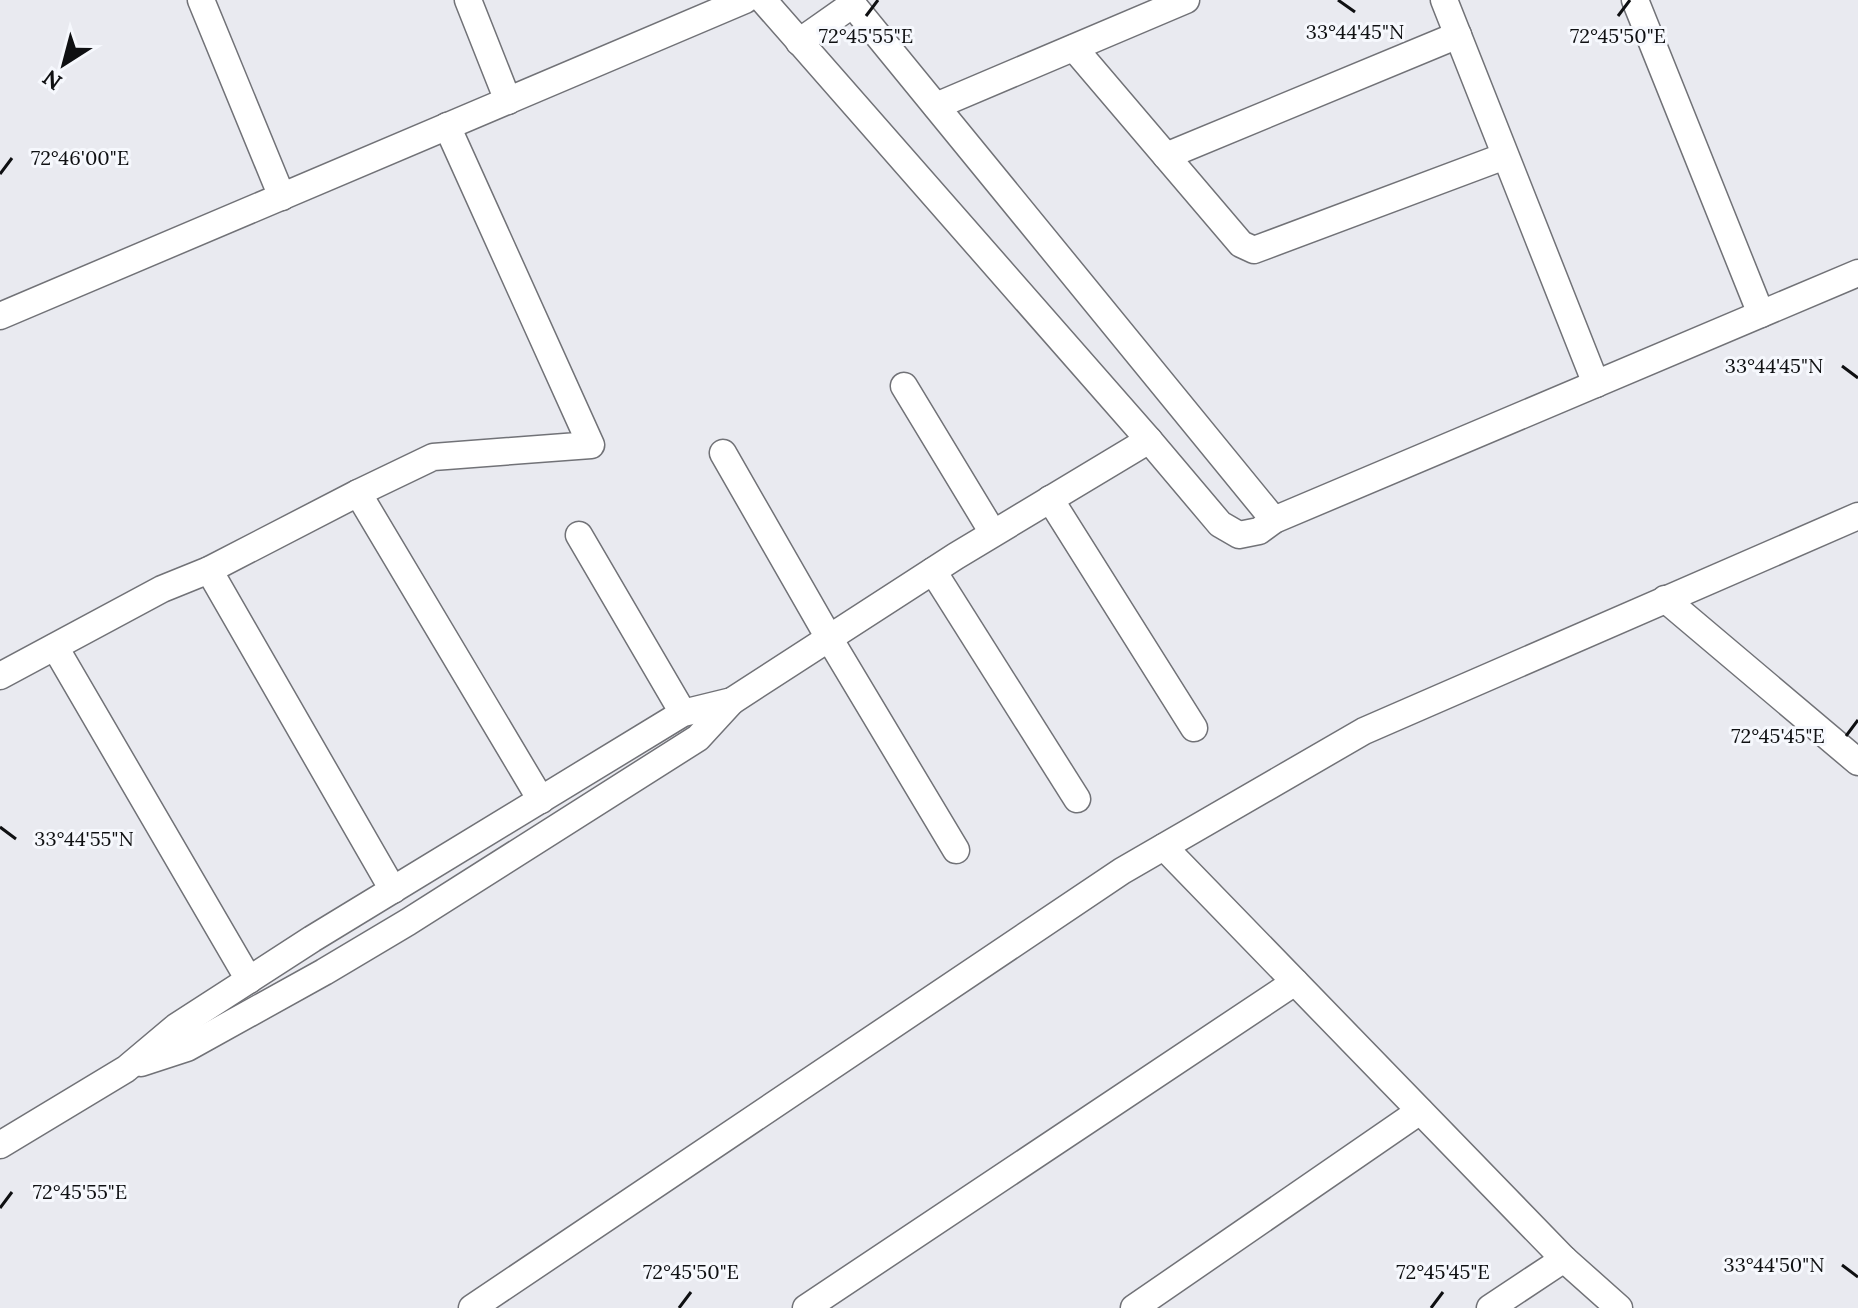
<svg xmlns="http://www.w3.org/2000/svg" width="1858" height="1308" viewBox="0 0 1858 1308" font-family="Lora,serif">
<rect width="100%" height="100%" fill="#e9eaf0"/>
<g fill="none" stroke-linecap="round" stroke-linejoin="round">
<g stroke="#717277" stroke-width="29">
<g id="street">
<path d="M 201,0 L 282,197"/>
<path d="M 468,0 L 508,101"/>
<path d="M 763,0 L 1149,440 L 1220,524 L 1239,535 L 1259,531 L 1274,520 L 1858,273"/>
<path d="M 849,0 L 1274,520"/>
<path d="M 1444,0 L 1596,384"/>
<path d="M 1635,0 L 1761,314"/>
<path d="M 799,42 L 853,4"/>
<path d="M 1074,48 L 1241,244 L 1254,250 L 1505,156"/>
<path d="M 936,106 L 1186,0"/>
<path d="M 1166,156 L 1458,35"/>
<path d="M 0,316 L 745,0"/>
<path d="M 904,386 L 993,533"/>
<path d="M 723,453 L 829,638 L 956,850"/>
<path d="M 358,493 L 541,800"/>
<path d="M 1050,499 L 1194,728"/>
<path d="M 579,535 L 683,713"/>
<path d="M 209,570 L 393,890"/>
<path d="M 933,571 L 1077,799"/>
<path d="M 1665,599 L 1858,762"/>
<path d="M 55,647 L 249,980"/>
<path d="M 0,676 L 162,589 L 209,570 L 358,493 L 433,457 L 591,445 L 447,126"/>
<path d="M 1164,847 L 1564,1259 L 1619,1308"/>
<path d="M 141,1063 L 187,1048 L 324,972 L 408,922 L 698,738 L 732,701"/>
<path d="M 0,1145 L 126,1069 L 176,1027 L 312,939 L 683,713 L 732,701 L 956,556 L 1149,440"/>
<path d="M 472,1308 L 1122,871 L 1364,731 L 1858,516"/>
<path d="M 806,1308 L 1295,982"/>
<path d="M 1134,1308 L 1420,1111"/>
<path d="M 1490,1308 L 1564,1259"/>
</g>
</g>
<use href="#street" stroke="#fff" stroke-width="26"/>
</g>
<path fill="none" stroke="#0f1012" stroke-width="3" d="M 1338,0 L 1355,12M 866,16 L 878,0M 1618,16 L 1630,0M 0,174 L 12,158M 1842,366 L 1858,378M 1846,736 L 1858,720M 0,827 L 16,839M 0,1208 L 12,1192M 1842,1265 L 1858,1277M 679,1308 L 691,1292M 1431,1308 L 1443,1292"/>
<g font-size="20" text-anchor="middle" fill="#0f1012" stroke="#f6f8fd" stroke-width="6" stroke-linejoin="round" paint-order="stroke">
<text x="1355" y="39">33°44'45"N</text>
<text x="1618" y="43">72°45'50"E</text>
<text x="866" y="43">72°45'55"E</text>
<text x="80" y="165">72°46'00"E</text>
<text x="1774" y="373">33°44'45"N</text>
<text x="1778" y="743">72°45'45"E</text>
<text x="84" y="846">33°44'55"N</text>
<text x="80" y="1199">72°45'55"E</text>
<text x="1774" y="1272">33°44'50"N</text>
<text x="691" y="1279">72°45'50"E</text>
<text x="1443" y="1279">72°45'45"E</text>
</g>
<g transform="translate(64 64) rotate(216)" stroke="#f6f8fd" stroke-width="6" paint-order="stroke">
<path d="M0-6L14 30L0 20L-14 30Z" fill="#0f1012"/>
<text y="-12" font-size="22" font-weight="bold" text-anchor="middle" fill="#0f1012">N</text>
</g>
</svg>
